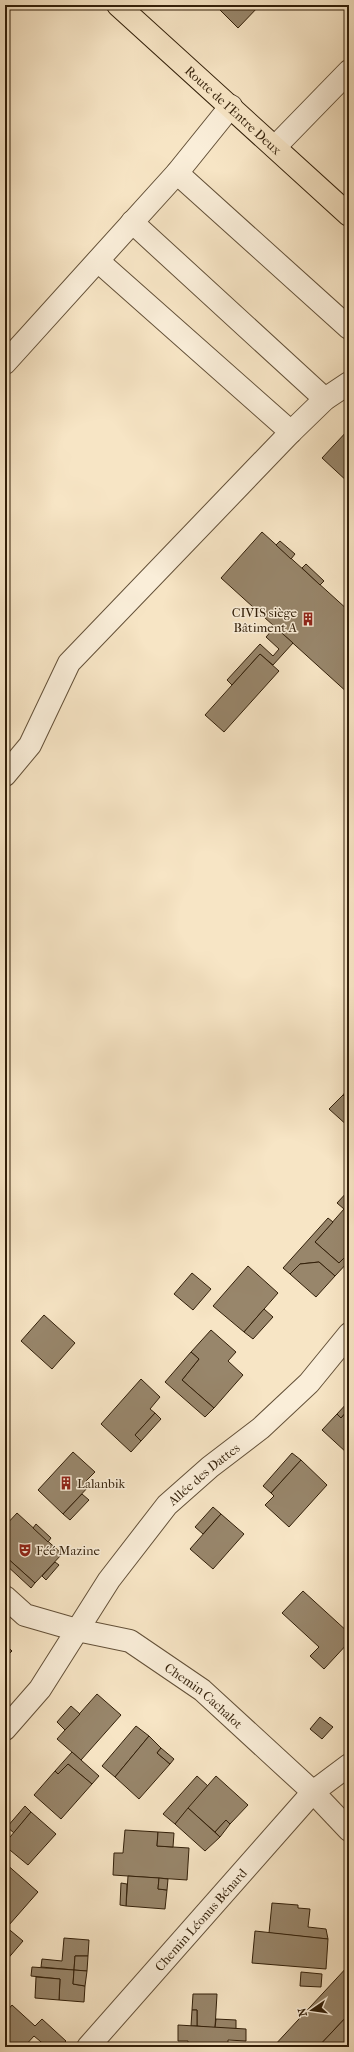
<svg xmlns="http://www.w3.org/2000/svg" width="354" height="2052" viewBox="0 0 354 2052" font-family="'IM FELL French Canon',serif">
<rect width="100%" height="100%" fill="#f7e5c5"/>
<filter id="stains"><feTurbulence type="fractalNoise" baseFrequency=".005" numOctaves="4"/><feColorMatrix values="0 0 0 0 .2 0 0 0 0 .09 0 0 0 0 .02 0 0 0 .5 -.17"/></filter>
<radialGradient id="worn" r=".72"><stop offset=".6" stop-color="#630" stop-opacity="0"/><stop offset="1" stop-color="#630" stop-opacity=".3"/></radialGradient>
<g fill="#98866b" stroke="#321f09">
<path d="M 215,5 L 260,5 L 238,28 Z"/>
<path d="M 349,429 L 349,483 L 322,458 Z"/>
<path d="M 262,532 L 349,611 L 349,694 L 221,578 Z"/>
<path d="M 280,541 L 295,554 L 291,559 L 276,545 Z"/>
<path d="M 306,564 L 324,581 L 320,585 L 302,568 Z"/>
<path d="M 275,627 L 293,643 L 273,665 L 260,654 L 232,685 L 227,680 L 260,644 L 273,656 L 279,649 L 266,637 Z"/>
<path d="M 260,654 L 279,671 L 224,732 L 205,715 Z"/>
<path d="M 349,1087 L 349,1101 L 343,1095 Z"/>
<path d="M 343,1095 L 349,1101 L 349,1127 L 329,1109 Z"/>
<path d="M 349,1190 L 349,1204 L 344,1209 L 337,1203 Z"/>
<path d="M 344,1209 L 349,1214 L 349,1253 L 339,1263 L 315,1242 Z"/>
<path d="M 328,1218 L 333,1222 L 315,1242 L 339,1263 L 349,1253 L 349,1261 L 335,1276 L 319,1262 L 300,1264 L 290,1274 L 283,1268 Z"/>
<path d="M 319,1262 L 335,1276 L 316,1297 L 290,1274 L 300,1264 Z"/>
<path d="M 248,1266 L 278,1293 L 244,1332 L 213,1306 Z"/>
<path d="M 192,1273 L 211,1289 L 193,1310 L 174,1294 Z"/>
<path d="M 264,1309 L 273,1317 L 253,1339 L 244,1332 Z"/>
<path d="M 44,1315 L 75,1343 L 52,1369 L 21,1341 Z"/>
<path d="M 211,1330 L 236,1352 L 228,1361 L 243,1375 L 214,1408 L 182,1380 L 199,1359 L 191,1352 Z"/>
<path d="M 191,1352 L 199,1359 L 182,1380 L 214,1408 L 205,1417 L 165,1382 Z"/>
<path d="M 141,1379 L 160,1397 L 150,1409 L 155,1413 L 135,1435 L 141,1441 L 131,1452 L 101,1424 Z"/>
<path d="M 349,1401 L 349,1409 L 341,1418 L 337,1414 Z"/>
<path d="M 349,1409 L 349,1450 L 347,1453 L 322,1430 L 337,1414 L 341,1418 Z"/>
<path d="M 155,1413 L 161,1419 L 141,1441 L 135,1435 Z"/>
<path d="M 73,1452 L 95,1472 L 86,1481 L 90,1485 L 63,1514 L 38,1490 Z"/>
<path d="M 292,1453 L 301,1460 L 271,1493 L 263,1486 Z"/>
<path d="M 301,1460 L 327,1485 L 289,1527 L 265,1505 L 274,1496 L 271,1493 Z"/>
<path d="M 82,1494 L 89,1500 L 70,1520 L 63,1514 Z"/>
<path d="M 213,1507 L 221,1514 L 203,1534 L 195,1527 Z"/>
<path d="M 17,1513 L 62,1554 L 35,1583 L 5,1556 L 5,1526 Z"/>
<path d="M 221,1514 L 244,1534 L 213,1569 L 190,1549 Z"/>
<path d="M 36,1524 L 51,1538 L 48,1542 L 33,1528 Z"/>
<path d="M 5,1556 L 35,1583 L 31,1588 L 5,1564 Z"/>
<path d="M 55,1562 L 59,1565 L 46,1580 L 42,1576 Z"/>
<path d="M 303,1591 L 349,1633 L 349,1642 L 324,1669 L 310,1656 L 319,1647 L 282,1613 Z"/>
<path d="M 5,1644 L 12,1651 L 5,1658 Z"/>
<path d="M 97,1694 L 121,1715 L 81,1760 L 57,1739 Z"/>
<path d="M 71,1706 L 80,1714 L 65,1730 L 57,1722 Z"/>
<path d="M 320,1717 L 333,1727 L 322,1739 L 310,1729 Z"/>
<path d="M 136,1726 L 149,1736 L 115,1777 L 102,1766 Z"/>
<path d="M 149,1736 L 161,1748 L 157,1753 L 170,1764 L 139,1799 L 115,1777 Z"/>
<path d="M 161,1748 L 174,1759 L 170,1764 L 157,1753 Z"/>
<path d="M 72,1752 L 99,1776 L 92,1784 L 68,1764 L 58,1774 L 55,1771 Z"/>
<path d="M 68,1764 L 92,1784 L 61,1819 L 34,1795 L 55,1771 L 58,1774 Z"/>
<path d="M 197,1776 L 208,1786 L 175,1824 L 163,1814 Z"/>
<path d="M 216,1776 L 248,1805 L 230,1824 L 226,1820 L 215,1832 L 188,1808 Z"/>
<path d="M 25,1806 L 31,1812 L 14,1833 L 7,1827 Z"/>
<path d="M 188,1808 L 220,1837 L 205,1851 L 175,1824 Z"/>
<path d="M 31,1812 L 56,1834 L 28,1865 L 5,1846 L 5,1843 Z"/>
<path d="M 226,1820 L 230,1824 L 220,1837 L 215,1832 Z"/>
<path d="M 125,1830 L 158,1832 L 157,1846 L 189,1848 L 187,1880 L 113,1875 L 114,1853 L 123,1853 Z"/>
<path d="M 158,1832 L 174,1833 L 173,1847 L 157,1846 Z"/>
<path d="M 5,1863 L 38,1892 L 9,1925 L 5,1921 Z"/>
<path d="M 128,1876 L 159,1878 L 158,1889 L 167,1890 L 165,1909 L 126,1906 Z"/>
<path d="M 159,1878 L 168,1879 L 167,1890 L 158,1889 Z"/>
<path d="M 121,1883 L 127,1884 L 126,1906 L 120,1905 Z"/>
<path d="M 272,1903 L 298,1905 L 298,1908 L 310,1909 L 308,1927 L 326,1929 L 328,1939 L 269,1933 Z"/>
<path d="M 5,1926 L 23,1941 L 5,1962 Z"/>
<path d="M 255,1931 L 328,1939 L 326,1969 L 252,1963 Z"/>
<path d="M 64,1938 L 89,1940 L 88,1956 L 75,1956 L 74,1970 L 41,1967 L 42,1959 L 62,1961 Z"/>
<path d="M 75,1956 L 88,1956 L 87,1971 L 74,1970 Z"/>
<path d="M 349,1965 L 349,2014 L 318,2047 L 273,2047 Z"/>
<path d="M 32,1967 L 74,1970 L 73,1984 L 85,1986 L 84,2002 L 59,2000 L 60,1979 L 31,1976 Z"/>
<path d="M 74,1970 L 87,1971 L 85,1986 L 73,1984 Z"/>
<path d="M 301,1972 L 322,1974 L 321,1987 L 300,1986 Z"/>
<path d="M 36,1977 L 60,1979 L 59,2000 L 35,1998 Z"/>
<path d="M 193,1994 L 217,1994 L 215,2028 L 197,2026 L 197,2010 L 192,2010 Z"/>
<path d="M 12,2005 L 35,2026 L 42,2019 L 66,2041 L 60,2047 L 47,2047 L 34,2036 L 24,2047 L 5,2047 L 5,2013 Z"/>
<path d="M 192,2010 L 197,2010 L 197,2026 L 191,2026 Z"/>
<path d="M 349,2014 L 349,2047 L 318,2047 Z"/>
<path d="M 216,2019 L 236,2020 L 236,2029 L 215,2028 Z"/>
<path d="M 178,2025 L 246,2029 L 246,2041 L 228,2040 L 228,2047 L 188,2047 L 188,2041 L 178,2041 Z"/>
</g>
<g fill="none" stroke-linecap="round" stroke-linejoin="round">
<g stroke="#635038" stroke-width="24">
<g id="minor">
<path d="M 275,147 L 349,71"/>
<path d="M 177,173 L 349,328"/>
<path d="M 132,222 L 325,399"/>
<path d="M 98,261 L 291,432"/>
<path d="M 5,363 L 177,173 L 231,106"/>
<path d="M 5,775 L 30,745 L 69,663 L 291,432 L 325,399 L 349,383"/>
<path id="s1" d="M 5,1597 L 25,1615 L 77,1630 L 130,1641 L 202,1690 L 313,1792 L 349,1830"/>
<path id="s2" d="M 5,1729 L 40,1689 L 109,1580 L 167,1505 L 210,1467 L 261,1428 L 309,1383 L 349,1334"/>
<path id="s3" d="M 88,2047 L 313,1792 L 349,1765"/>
</g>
</g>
<g stroke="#321f09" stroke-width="24">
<g id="major">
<path id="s4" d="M 118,5 L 349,215"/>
</g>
</g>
<use href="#minor" stroke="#faeed9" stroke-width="22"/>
<use href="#major" stroke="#f7e5c5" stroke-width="22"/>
</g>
<defs>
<g id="building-bare" transform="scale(1.08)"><path d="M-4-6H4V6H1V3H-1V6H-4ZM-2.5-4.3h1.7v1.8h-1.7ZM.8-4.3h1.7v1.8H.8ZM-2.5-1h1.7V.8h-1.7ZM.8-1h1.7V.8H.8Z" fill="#8f2418" stroke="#faeed9" stroke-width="2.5" paint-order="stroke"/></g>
<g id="theatre-bare" transform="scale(1.08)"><path d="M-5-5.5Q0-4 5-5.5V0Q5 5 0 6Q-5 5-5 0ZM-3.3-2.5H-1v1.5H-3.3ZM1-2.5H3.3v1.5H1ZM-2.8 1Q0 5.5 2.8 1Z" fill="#8f2418" stroke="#faeed9" stroke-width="2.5" paint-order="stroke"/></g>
</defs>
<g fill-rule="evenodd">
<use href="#building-bare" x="308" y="619"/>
<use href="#building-bare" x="66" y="1483"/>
<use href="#theatre-bare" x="25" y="1550"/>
</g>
<g text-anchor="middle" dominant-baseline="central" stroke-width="3" stroke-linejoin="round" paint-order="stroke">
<g font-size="13" fill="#321f09" stroke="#faeed9">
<text stroke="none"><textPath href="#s4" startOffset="156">Route de l'Entre Deux</textPath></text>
<text stroke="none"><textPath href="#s2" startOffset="325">Allée des Dattes</textPath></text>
<text stroke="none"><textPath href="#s1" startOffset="227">Chemin Cachalot</textPath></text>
<text stroke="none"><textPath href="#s3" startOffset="170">Chemin Léonus Bénard</textPath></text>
</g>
<g font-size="13" fill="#321f09" stroke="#faeed9" text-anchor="start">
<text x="297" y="612" text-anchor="end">CIVIS siège<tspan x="297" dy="15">Bâtiment A</tspan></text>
<text x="77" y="1483">Lalanbik</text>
<text x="36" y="1550">Féé Mazine</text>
</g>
</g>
<rect width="354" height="2052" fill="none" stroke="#f7e5c5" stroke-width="20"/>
<rect x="6" y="6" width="342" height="2040" fill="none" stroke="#321f09" stroke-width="2"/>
<rect x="10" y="10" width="334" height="2032" fill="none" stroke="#321f09"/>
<g transform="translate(312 2010) rotate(257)" stroke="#faeed9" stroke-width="3" paint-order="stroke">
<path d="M0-3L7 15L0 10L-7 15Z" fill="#321f09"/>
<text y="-6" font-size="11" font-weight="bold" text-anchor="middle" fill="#321f09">N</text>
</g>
<rect width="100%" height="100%" filter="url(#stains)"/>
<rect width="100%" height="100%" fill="url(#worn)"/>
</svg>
